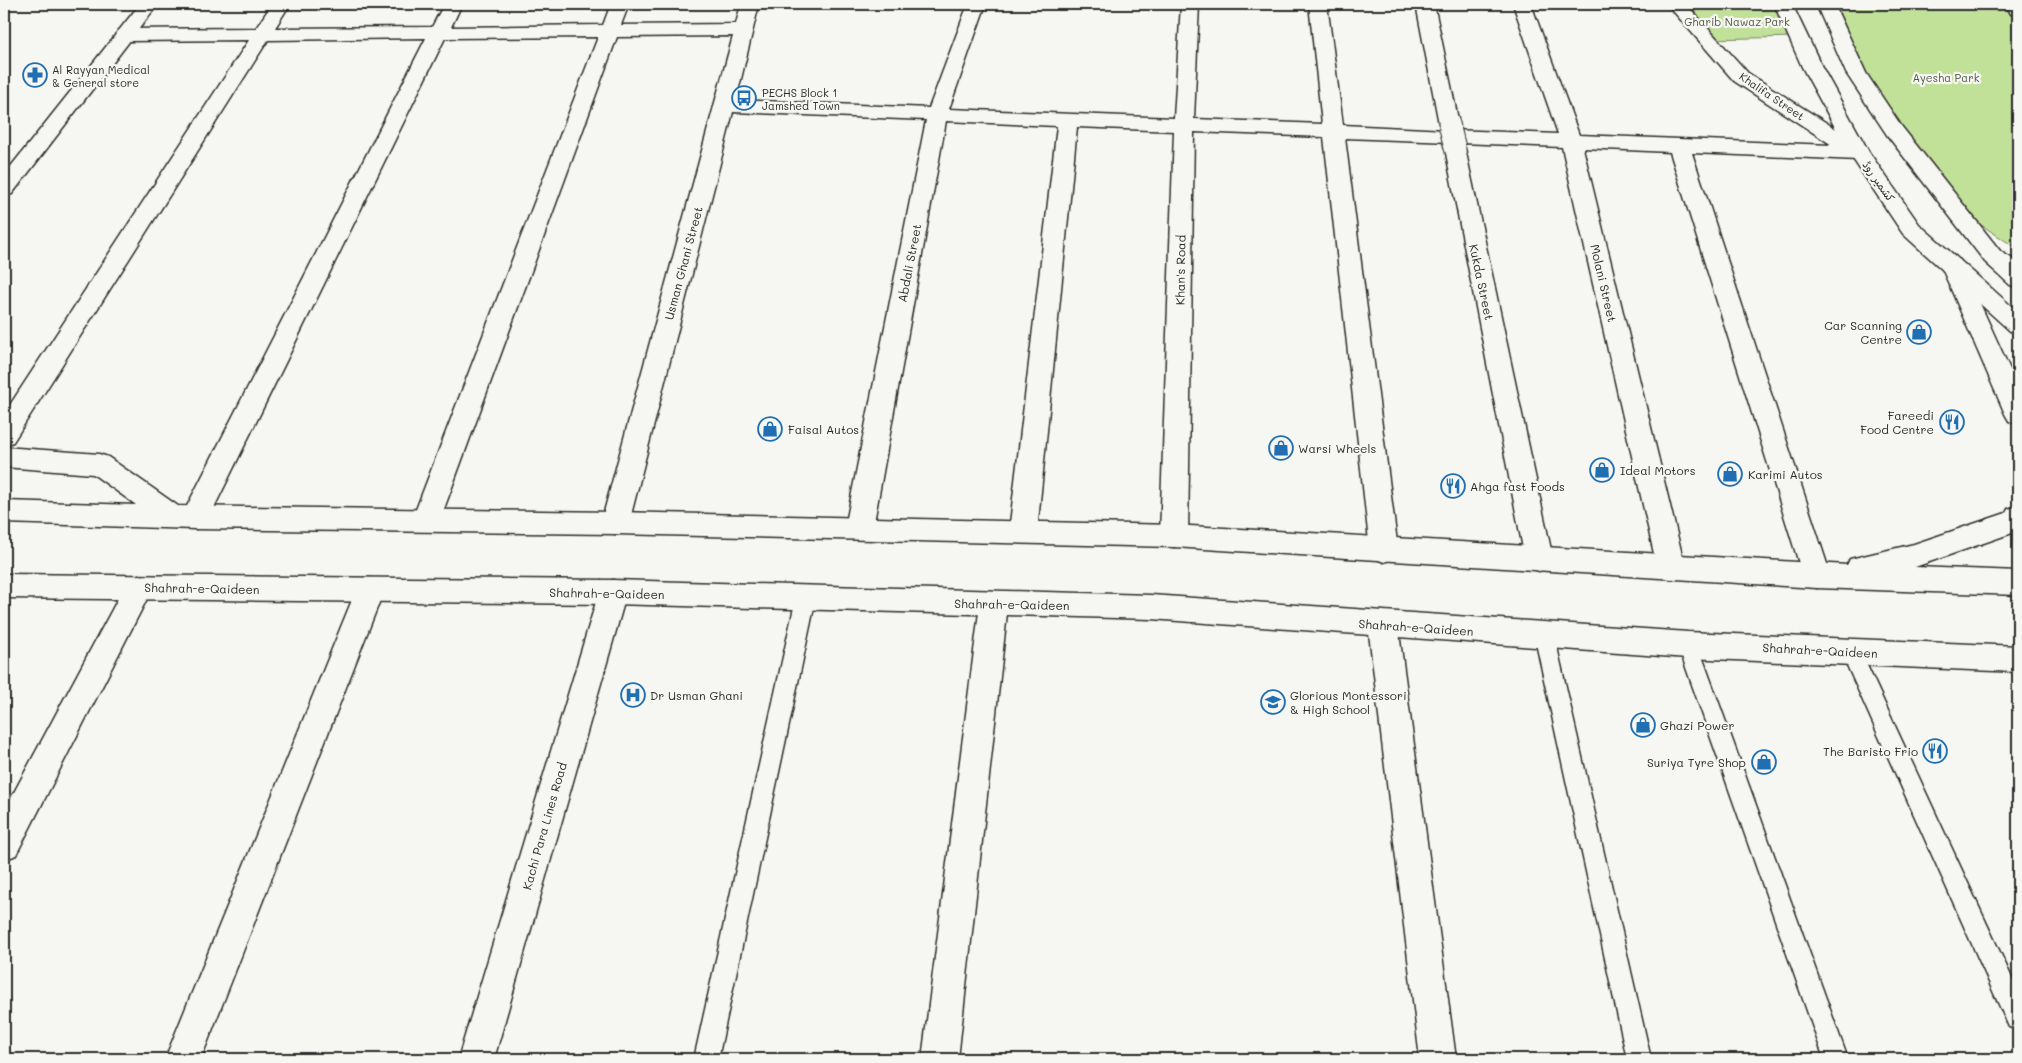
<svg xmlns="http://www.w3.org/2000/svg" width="2022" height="1063" viewBox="0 0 2022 1063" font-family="Mali,'Playpen Sans Arabic',sans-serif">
<rect width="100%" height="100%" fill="#f6f6f2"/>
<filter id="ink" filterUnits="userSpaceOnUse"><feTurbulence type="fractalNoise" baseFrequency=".02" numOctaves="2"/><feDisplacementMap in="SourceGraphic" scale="10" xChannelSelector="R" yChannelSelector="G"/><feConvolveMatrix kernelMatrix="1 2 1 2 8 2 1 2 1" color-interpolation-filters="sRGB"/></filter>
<g filter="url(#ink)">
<g fill="#c1e098" stroke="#768662">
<path d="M 1676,4 L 1785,4 L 1798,37 L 1706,39 Z"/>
<path d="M 1825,4 L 2015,4 L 2018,10 L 2018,249 L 1955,208 L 1856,73 Z"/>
</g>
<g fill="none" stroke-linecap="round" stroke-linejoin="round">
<g stroke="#2b2b2b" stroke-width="3">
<g id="service">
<path d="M 806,590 L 813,592 L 816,598 L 718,1059 L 694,1059 L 796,598 L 799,592 Z"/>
<path d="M 1544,625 L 1551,628 L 1554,634 L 1651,1059 L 1627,1059 L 1534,634 L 1537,628 Z"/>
<path d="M 1688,636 L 1695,639 L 1698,645 L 1848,1059 L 1824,1059 L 1678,645 L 1681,639 Z"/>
<path d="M 1851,643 L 1858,646 L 2018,991 L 2018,1030 L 2009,1027 L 1841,652 L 1844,646 Z"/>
</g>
</g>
<g stroke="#2b2b2b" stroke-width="3">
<g id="minor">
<path d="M 272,4 L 290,4 L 275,28 L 432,27 L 444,4 L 462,4 L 451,27 L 603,25 L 611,4 L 629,4 L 621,25 L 736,24 L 741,4 L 759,4 L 736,100 L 929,108 L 968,4 L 986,4 L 949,109 L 1174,118 L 1181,4 L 1199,4 L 1194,119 L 1322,124 L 1309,4 L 1327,4 L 1343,125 L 1446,130 L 1442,128 L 1439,124 L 1416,4 L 1434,4 L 1459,124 L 1456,128 L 1451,130 L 1558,134 L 1513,4 L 1531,4 L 1579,135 L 1832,145 L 1734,81 L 1667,4 L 1686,4 L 1748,73 L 1866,148 L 1869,153 L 1866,158 L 1858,160 L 1692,153 L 1831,576 L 1827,584 L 1817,588 L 1807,584 L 1803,576 L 1670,152 L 1583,148 L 1685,567 L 1681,575 L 1671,579 L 1661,575 L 1657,567 L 1562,147 L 1460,143 L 1465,148 L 1553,559 L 1549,567 L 1539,571 L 1529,567 L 1525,559 L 1445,148 L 1448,143 L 1451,142 L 1345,138 L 1398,550 L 1394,558 L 1384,562 L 1374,558 L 1370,550 L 1324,137 L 1194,132 L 1188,536 L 1184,544 L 1174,547 L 1164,544 L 1160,536 L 1174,131 L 1077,127 L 1037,532 L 1033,540 L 1023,543 L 1013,540 L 1009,532 L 1057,126 L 946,121 L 873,528 L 869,536 L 859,539 L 849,536 L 845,528 L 926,120 L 733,112 L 629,523 L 625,531 L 615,534 L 605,531 L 601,523 L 733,36 L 617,37 L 440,520 L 436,528 L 426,531 L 416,528 L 412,520 L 598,37 L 445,38 L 205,526 L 195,529 L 185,526 L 181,518 L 426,38 L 268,40 L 13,442 L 4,445 L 4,414 L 249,40 L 125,41 L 118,39 L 116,35 L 118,31 L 125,29 L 256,28 Z"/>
<path d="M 2006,4 L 2018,4 L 2018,15 L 2011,14 Z"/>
<path d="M 139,575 L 149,578 L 153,587 L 16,855 L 4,860 L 4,811 L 129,578 Z"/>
<path d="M 370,578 L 380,581 L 384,590 L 201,1059 L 165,1059 L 356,590 L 360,581 Z"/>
<path d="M 613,580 L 623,583 L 627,592 L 494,1059 L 458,1059 L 599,592 L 603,583 Z"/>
<path d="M 994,592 L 1004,595 L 1008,604 L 958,1059 L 922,1059 L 980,604 L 984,595 Z"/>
<path d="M 1383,612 L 1393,616 L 1398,625 L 1456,1059 L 1420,1059 L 1368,625 L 1373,616 Z"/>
</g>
</g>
<g stroke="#2b2b2b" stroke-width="3">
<path id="tertiary" d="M 140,4 L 158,4 L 12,194 L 4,196 L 4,175 Z"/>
</g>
<g stroke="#2b2b2b" stroke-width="3">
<g id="secondary">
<path d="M 1774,4 L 1792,4 L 1822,67 L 1869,152 L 1919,224 L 2018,312 L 2018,333 L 2010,331 L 1903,234 L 1849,153 L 1802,67 Z"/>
<path d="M 1816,4 L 1834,4 L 1866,73 L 1902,127 L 2001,252 L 2018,266 L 2018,287 L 2010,285 L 1985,262 L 1887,135 L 1846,73 Z"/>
</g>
</g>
<g stroke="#2b2b2b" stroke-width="3">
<g id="primary">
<path d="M 1993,249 L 2001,252 L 2018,262 L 2018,281 C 2006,278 1988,268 1982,257 L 1985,252 Z"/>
<path d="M 1952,258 L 1960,260 L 1963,266 L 2018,387 L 2018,424 L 2009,421 L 2005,414 L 1941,266 L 1944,260 Z"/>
<path d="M 4,447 L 99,454 L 108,457 L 178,506 L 615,512 L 1174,525 L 1847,565 L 1850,559 L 1914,544 L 2006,513 L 2008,509 L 2018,506 L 2018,531 L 1915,567 L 2018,571 L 2018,595 L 1817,588 L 1174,547 L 615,534 L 195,529 L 4,523 L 4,501 L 136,505 L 93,474 L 4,467 Z"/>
<path d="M 4,574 L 613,580 L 1151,595 L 1688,632 L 2018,646 L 2018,672 L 1688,658 L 1151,619 L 613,604 L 4,598 Z"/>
</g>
</g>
<use href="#service" fill="#f6f6f2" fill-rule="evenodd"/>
<use href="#minor" fill="#f6f6f2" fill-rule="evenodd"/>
<use href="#tertiary" fill="#f6f6f2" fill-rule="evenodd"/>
<use href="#secondary" fill="#f6f6f2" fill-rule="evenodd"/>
<use href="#primary" fill="#f6f6f2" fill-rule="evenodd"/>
<g stroke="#2b2b2b" stroke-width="23" stroke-linecap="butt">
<path id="minor-bridge" d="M 1449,124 L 1455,148"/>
</g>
<use href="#minor-bridge" stroke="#f6f6f2" stroke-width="21"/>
</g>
</g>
<defs>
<g id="pharmacy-ring" transform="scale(1.25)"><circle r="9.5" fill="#f6f6f2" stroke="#1f6fb2" stroke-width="1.5"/><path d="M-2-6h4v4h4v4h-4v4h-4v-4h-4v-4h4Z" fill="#1f6fb2"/></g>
<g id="bus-ring" transform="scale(1.25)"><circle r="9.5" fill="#f6f6f2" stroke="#1f6fb2" stroke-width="1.5"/><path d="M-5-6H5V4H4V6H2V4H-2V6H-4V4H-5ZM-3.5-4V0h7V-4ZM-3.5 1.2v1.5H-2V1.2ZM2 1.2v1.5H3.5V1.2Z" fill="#1f6fb2"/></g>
<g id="shop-ring" transform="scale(1.25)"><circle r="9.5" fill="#f6f6f2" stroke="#1f6fb2" stroke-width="1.5"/><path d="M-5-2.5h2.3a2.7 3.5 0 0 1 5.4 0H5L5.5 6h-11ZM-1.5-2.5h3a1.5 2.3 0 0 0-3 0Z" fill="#1f6fb2"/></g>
<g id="restaurant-ring" transform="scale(1.25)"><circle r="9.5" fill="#f6f6f2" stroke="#1f6fb2" stroke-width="1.5"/><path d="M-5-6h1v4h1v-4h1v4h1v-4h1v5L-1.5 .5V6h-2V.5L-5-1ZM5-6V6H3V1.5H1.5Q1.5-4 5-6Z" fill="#1f6fb2"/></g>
<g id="hospital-ring" transform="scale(1.25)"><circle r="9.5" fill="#f6f6f2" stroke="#1f6fb2" stroke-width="1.5"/><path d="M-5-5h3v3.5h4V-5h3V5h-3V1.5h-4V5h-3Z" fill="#1f6fb2"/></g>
<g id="school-ring" transform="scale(1.25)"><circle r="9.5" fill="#f6f6f2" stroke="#1f6fb2" stroke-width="1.5"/><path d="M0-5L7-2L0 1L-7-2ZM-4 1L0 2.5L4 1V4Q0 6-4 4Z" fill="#1f6fb2"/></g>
</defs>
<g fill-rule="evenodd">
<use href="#pharmacy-ring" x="35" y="75"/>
<use href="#bus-ring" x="744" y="98"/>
<use href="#shop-ring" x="1919" y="332"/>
<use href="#restaurant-ring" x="1952" y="422"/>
<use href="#shop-ring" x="770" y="429"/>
<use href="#shop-ring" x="1281" y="448"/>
<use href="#shop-ring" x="1602" y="470"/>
<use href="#shop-ring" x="1730" y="474"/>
<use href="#restaurant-ring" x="1453" y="486"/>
<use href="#hospital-ring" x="633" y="695"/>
<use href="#school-ring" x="1273" y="702"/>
<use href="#shop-ring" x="1643" y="725"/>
<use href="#restaurant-ring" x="1935" y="751"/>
<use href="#shop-ring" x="1764" y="762"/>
</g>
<g text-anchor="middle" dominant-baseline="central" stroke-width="4.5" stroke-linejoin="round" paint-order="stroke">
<g font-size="11" fill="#505846" stroke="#f6f6f2">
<text x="1737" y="21">Gharib Nawaz Park</text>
<text x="1946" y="77">Ayesha Park</text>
</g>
<g font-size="11" fill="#2b2b2b" stroke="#f6f6f2" text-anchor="start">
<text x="52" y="69">Al Rayyan Medical<tspan x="52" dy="13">&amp; General store</tspan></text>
<text x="762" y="92">PECHS Block 1<tspan x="762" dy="13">Jamshed Town</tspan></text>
</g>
<g font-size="11" fill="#2b2b2b" stroke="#f6f6f2">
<text transform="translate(1772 96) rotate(34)">Khalifa Street</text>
<text transform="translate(1879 181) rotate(55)">کشمیر روڈ</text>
</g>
<g font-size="12" fill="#2b2b2b" stroke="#f6f6f2">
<text transform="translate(683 263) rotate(-75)">Usman Ghani Street</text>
<text transform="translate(909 263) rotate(-79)">Abdali Street</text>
<text transform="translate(1180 270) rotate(-89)">Khan's Road</text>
<text transform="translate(1482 282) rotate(78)">Kukda Street</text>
<text transform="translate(1604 283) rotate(77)">Molani Street</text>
<text transform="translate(202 588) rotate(1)">Shahrah-e-Qaideen</text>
<text transform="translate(607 593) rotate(1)">Shahrah-e-Qaideen</text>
<text transform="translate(1012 604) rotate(1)">Shahrah-e-Qaideen</text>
<text transform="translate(1416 627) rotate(4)">Shahrah-e-Qaideen</text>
<text transform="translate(1820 650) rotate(3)">Shahrah-e-Qaideen</text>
<text transform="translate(544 826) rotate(-74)">Kachi Para Lines Road</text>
</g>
<g font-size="12" fill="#2b2b2b" stroke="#f6f6f2" text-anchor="start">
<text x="1902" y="325" text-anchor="end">Car Scanning<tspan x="1902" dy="14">Centre</tspan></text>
<text x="1934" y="415" text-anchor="end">Fareedi<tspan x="1934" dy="14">Food Centre</tspan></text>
<text x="788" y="429">Faisal Autos</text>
<text x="1298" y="448">Warsi Wheels</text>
<text x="1620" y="470">Ideal Motors</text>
<text x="1748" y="474">Karimi Autos</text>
<text x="1470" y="486">Ahga fast Foods</text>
<text x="650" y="695">Dr Usman Ghani</text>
<text x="1290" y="695">Glorious Montessori<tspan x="1290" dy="14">&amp; High School</tspan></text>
<text x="1660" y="725">Ghazi Power</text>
<text x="1918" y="751" text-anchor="end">The Baristo Frio</text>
<text x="1746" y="762" text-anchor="end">Suriya Tyre Shop</text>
</g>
</g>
<rect width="2022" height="1063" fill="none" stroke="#f6f6f2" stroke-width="20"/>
<rect x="10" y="10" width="2002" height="1043" fill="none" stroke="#2b2b2b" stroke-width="2" filter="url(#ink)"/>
</svg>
